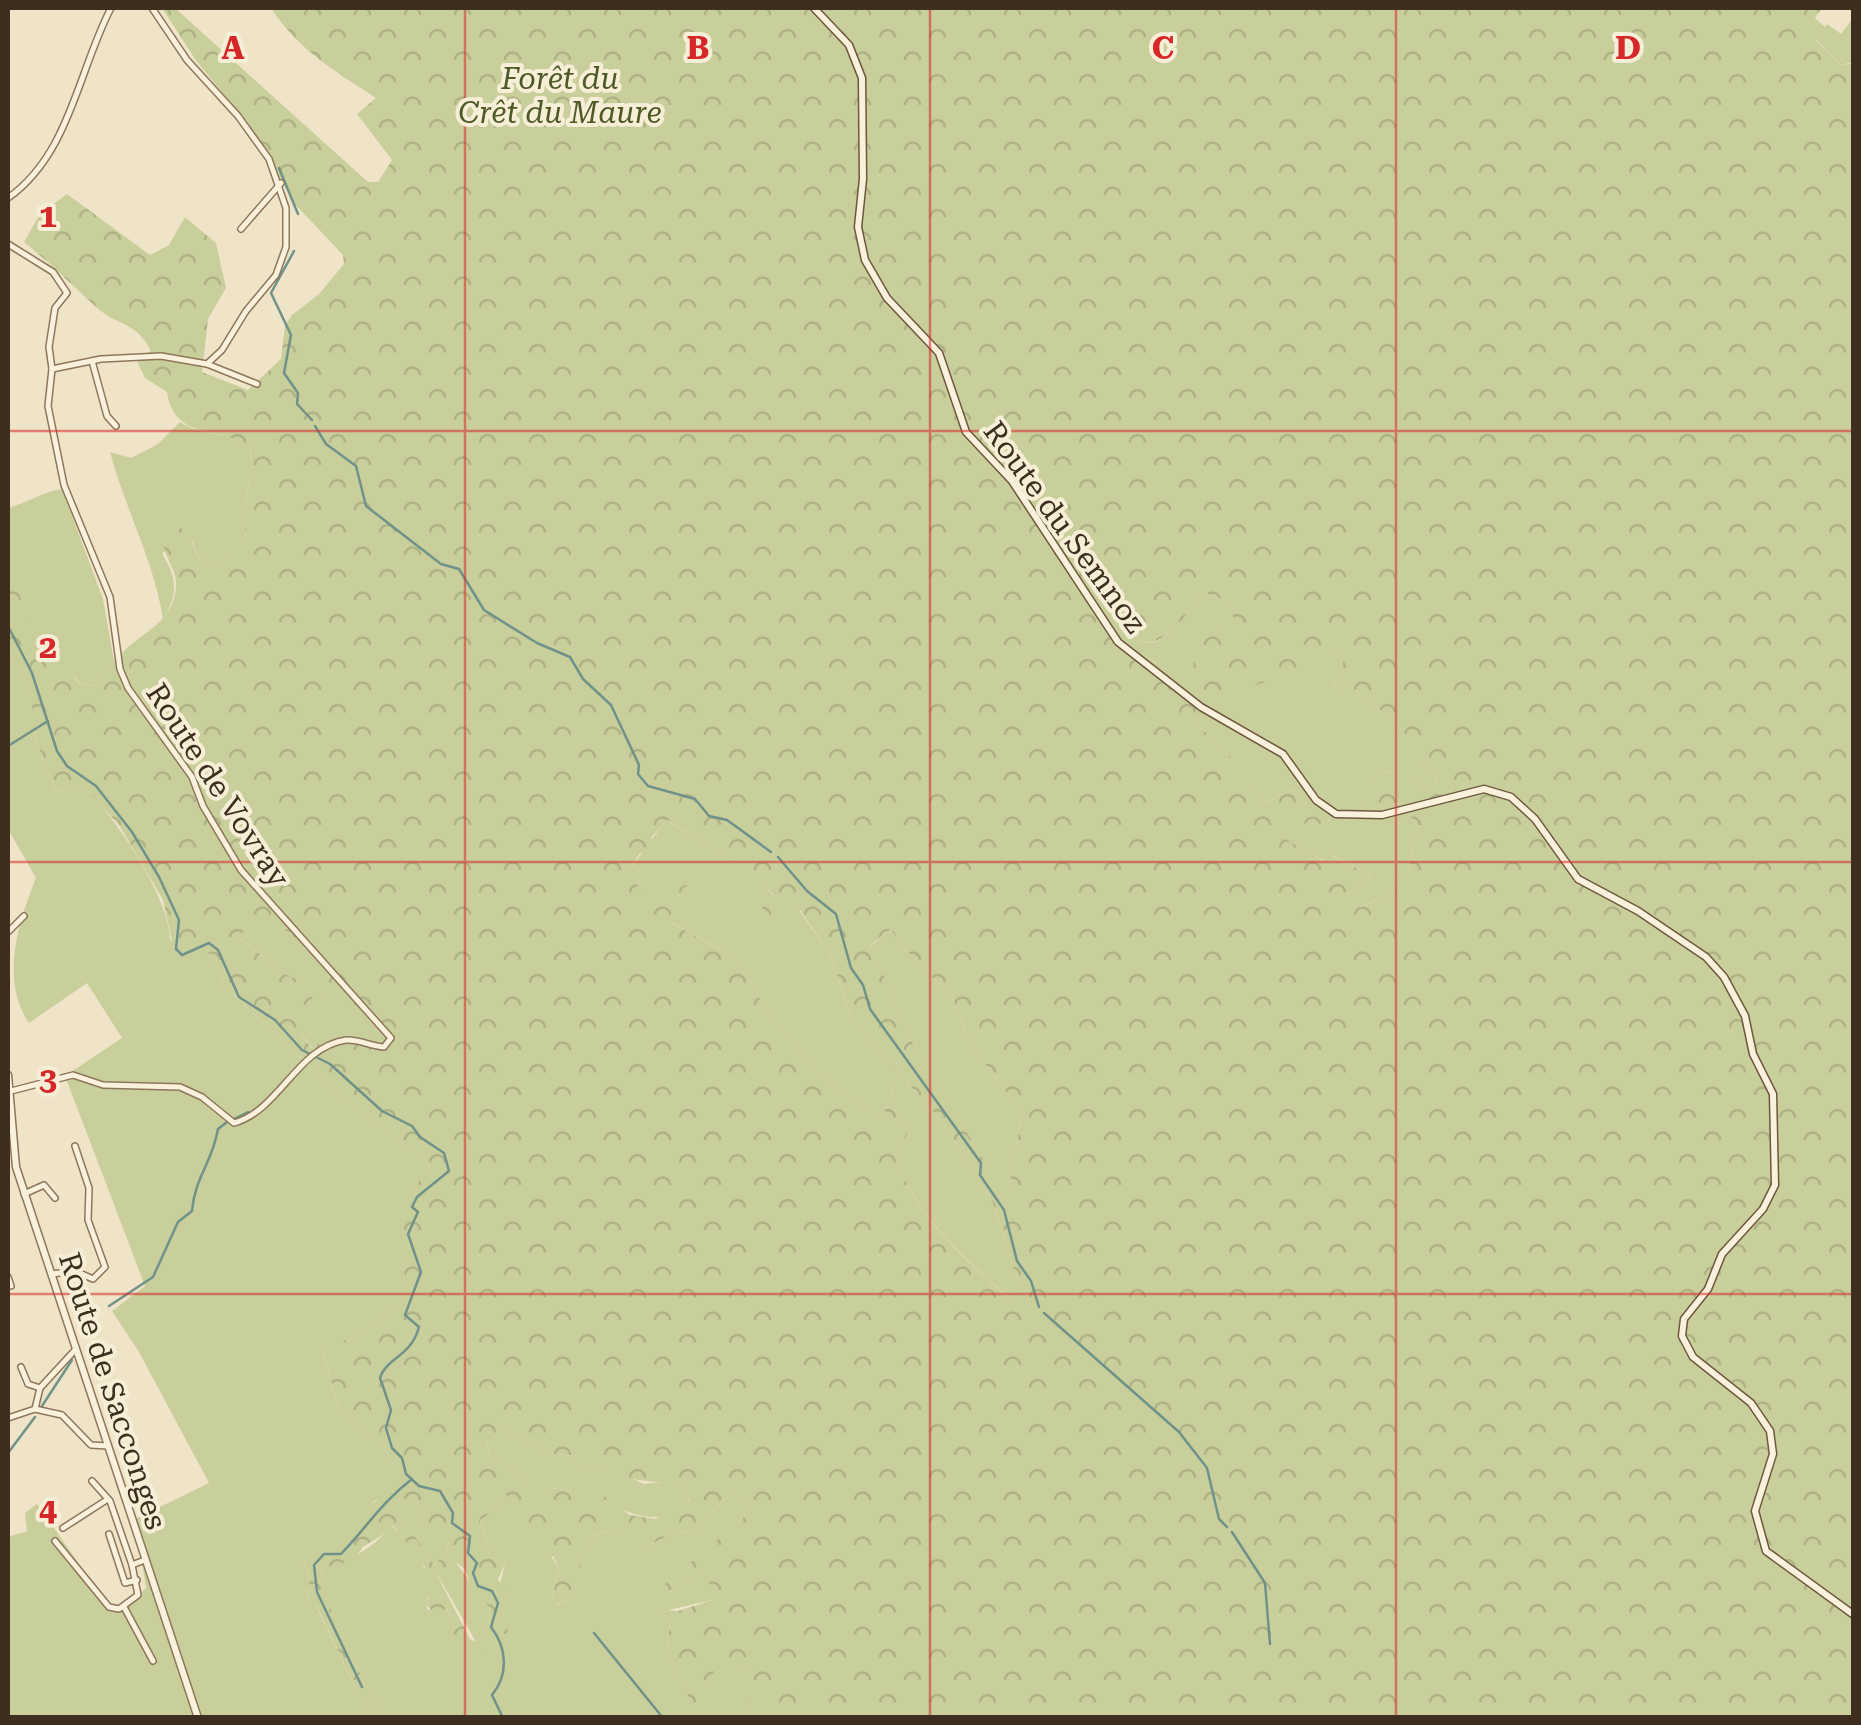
<svg xmlns="http://www.w3.org/2000/svg" width="1861" height="1725" viewBox="0 0 1861 1725" font-family="'Roboto Serif',serif">
<defs>
<pattern id="forest-crowns" width="20" height="18" patternUnits="userSpaceOnUse" patternTransform="scale(2.5)"><rect width="20" height="18" fill="#c9cf9b"/><path d="M2 6a3 3 0 1 1 6 0M12 15a3 3 0 1 1 6 0" fill="none" stroke="#aeb285"/></pattern>
</defs>
<rect width="100%" height="100%" fill="#f0e4c8"/>
<g fill="#c9cf9b">
<path d="M 1853,18 L 1853,62 L 1841,65 L 1816,39 L 1827,24 L 1841,34 Z"/>
<path d="M 180,422 C 202,436 228,431 250,447 C 254,477 241,506 246,540 L 222,564 L 199,559 L 192,541 L 162,553 C 177,579 179,592 163,620 C 155,563 125,509 110,452 L 131,458 L 158,444 Z"/>
<path d="M 62,489 L 103,599 L 114,661 L 95,686 L 80,684 C 64,658 42,644 28,624 C 7,590 8,546 8,508 C 28,503 41,492 62,489 Z"/>
<path d="M 1106,591 C 1116,604 1125,627 1137,638 C 1160,659 1191,606 1203,592 L 1233,603 L 1233,626 L 1219,630 L 1228,635 L 1246,634 L 1247,620 L 1295,617 L 1304,607 L 1338,638 L 1329,651 L 1347,656 L 1333,686 L 1338,689 L 1345,683 L 1383,712 L 1425,753 L 1420,762 L 1437,779 L 1428,792 L 1413,776 L 1406,785 L 1392,772 L 1382,771 L 1362,792 L 1363,802 L 1371,809 L 1401,803 L 1418,827 L 1408,873 L 1395,881 L 1395,893 L 1359,907 L 1350,904 L 1349,893 L 1372,876 L 1332,855 L 1326,862 L 1281,837 L 1290,822 L 1326,824 L 1330,819 L 1308,816 L 1305,820 L 1298,815 L 1302,804 L 1293,789 L 1266,803 L 1257,798 L 1249,776 L 1195,722 L 1202,714 L 1176,690 L 1181,679 L 1149,658 L 1140,667 L 1106,633 L 1086,601 Z"/>
<path d="M 8,648 L 32,694 L 32,730 L 56,792 L 85,788 C 114,815 171,900 170,940 L 209,953 L 224,975 L 221,983 L 343,1098 L 430,1164 L 404,1206 L 405,1301 L 356,1336 L 322,1350 L 339,1410 L 386,1449 L 408,1488 L 393,1498 L 374,1501 L 343,1538 L 303,1561 C 311,1575 311,1594 303,1609 L 316,1606 L 360,1697 L 375,1717 L 8,1717 L 8,1537 L 27,1531 L 25,1513 L 37,1504 L 111,1609 L 124,1607 L 146,1588 L 135,1519 L 209,1483 L 139,1352 L 112,1311 L 145,1286 L 65,1076 L 122,1038 L 87,983 L 29,1023 C 0,981 18,923 36,878 L 8,829 Z"/>
<path d="M 666,820 L 750,871 L 774,896 L 799,910 L 830,954 L 852,1020 L 943,1123 L 993,1203 L 1015,1274 L 1029,1298 L 1016,1305 C 967,1259 917,1220 895,1156 L 909,1131 L 895,1111 L 895,1085 L 881,1120 L 820,1075 L 769,1014 L 736,959 L 671,922 L 626,875 Z"/>
<path d="M 271,914 L 318,962 L 317,991 L 343,1004 L 371,1040 L 313,1048 L 299,1032 L 303,982 L 285,974 L 236,935 Z"/>
<path d="M 891,929 L 901,945 L 953,999 L 971,1045 L 1022,1113 L 1007,1200 L 911,1040 L 871,946 Z"/>
<path d="M 503,1429 L 549,1453 L 573,1456 L 575,1463 L 596,1471 L 604,1466 L 644,1484 L 665,1482 L 683,1488 L 690,1503 C 650,1537 614,1500 573,1491 C 558,1487 542,1490 526,1486 L 515,1469 L 489,1455 L 487,1439 Z"/>
<path d="M 732,1491 L 748,1506 L 743,1518 L 668,1593 L 702,1569 L 715,1592 L 712,1600 L 660,1612 L 670,1620 L 667,1648 L 693,1706 L 719,1662 L 752,1672 L 743,1717 L 382,1717 L 384,1711 L 366,1687 L 319,1585 L 322,1568 C 344,1564 369,1550 384,1534 L 384,1521 C 410,1537 438,1575 426,1605 L 428,1610 L 446,1608 L 454,1625 L 452,1638 L 467,1659 L 459,1662 L 461,1666 C 480,1658 482,1639 504,1635 L 500,1617 L 511,1600 L 500,1584 L 505,1564 L 490,1556 L 480,1519 L 503,1504 L 505,1495 L 515,1497 C 525,1547 540,1533 559,1569 L 552,1596 L 556,1606 L 577,1592 C 579,1559 583,1520 628,1534 L 639,1551 L 673,1533 L 694,1532 Z"/>
<path d="M 402,1499 L 413,1499 L 428,1510 L 416,1522 L 434,1521 L 449,1539 L 447,1553 L 434,1564 L 412,1533 L 417,1529 L 407,1529 L 391,1505 Z"/>
<path d="M 453,1561 C 468,1573 472,1592 489,1607 L 490,1626 L 476,1642 L 437,1574 Z"/>
</g>
<path fill="url(#forest-crowns)" fill-rule="evenodd" d="M 162,8 L 175,8 L 368,182 L 378,182 L 392,160 L 357,114 L 376,98 C 335,71 298,50 271,8 L 1822,8 L 1815,18 L 1825,27 L 1816,40 L 1841,65 L 1854,63 L 1853,1717 L 743,1717 L 751,1672 L 719,1663 L 693,1707 L 667,1648 L 670,1620 L 656,1609 L 678,1611 L 712,1600 L 714,1592 L 701,1570 L 668,1593 L 659,1589 L 743,1518 L 748,1506 L 732,1491 L 694,1532 L 673,1533 L 639,1551 L 630,1545 L 627,1534 C 583,1520 579,1559 578,1592 L 555,1606 L 552,1597 L 559,1569 L 553,1556 L 547,1558 L 521,1529 L 515,1498 L 505,1495 L 503,1504 L 480,1520 L 490,1556 L 505,1564 L 498,1579 L 511,1600 L 512,1613 L 500,1618 L 509,1632 C 480,1644 482,1657 461,1666 L 458,1662 L 466,1658 L 455,1653 L 450,1632 L 454,1625 L 446,1608 L 437,1615 L 426,1605 L 429,1597 L 417,1577 L 425,1567 L 394,1527 L 384,1522 L 384,1534 L 363,1547 C 355,1562 339,1565 322,1568 L 319,1584 L 366,1687 L 384,1711 L 382,1717 L 375,1717 L 360,1697 L 317,1607 L 303,1609 C 311,1594 311,1576 303,1560 C 341,1541 343,1530 372,1504 C 381,1496 396,1494 407,1488 L 386,1449 L 339,1410 L 322,1349 L 356,1336 L 405,1301 L 403,1206 L 430,1164 L 343,1098 L 221,983 L 224,975 L 209,953 L 189,960 L 175,955 L 163,900 L 119,825 L 85,788 L 56,792 L 32,730 L 32,694 L 8,648 L 8,558 L 29,625 L 63,658 L 79,684 L 95,686 C 104,673 114,660 126,649 C 148,629 176,619 176,583 C 176,567 162,557 162,532 L 172,527 L 186,529 L 199,559 L 222,564 L 246,539 C 241,506 254,477 250,447 C 219,425 174,441 167,392 L 145,378 L 137,361 L 151,351 C 135,320 118,327 96,307 C 72,285 50,263 24,242 L 40,214 L 67,194 L 150,255 L 169,245 L 185,217 L 216,243 L 226,288 L 208,319 L 202,372 L 248,390 L 281,359 L 285,325 L 292,315 L 319,294 L 344,264 L 343,255 L 294,203 L 254,132 L 195,59 ZM 1106,591 C 1116,604 1125,628 1137,638 C 1160,658 1192,606 1203,592 L 1233,603 L 1233,625 L 1218,630 L 1209,626 L 1187,679 L 1206,691 L 1208,688 L 1220,694 L 1313,670 L 1329,651 L 1346,656 L 1333,686 L 1338,689 L 1345,683 L 1383,712 L 1424,753 L 1420,762 L 1437,779 L 1428,792 L 1412,775 L 1406,784 L 1392,772 L 1382,771 L 1361,792 L 1363,802 L 1371,809 L 1401,803 L 1418,827 L 1408,873 L 1395,881 L 1395,893 L 1360,907 L 1351,904 L 1349,893 L 1372,876 L 1331,855 L 1325,862 L 1282,837 L 1290,823 L 1326,824 L 1330,818 L 1308,816 L 1304,819 L 1299,815 L 1302,804 L 1293,789 L 1266,803 L 1257,798 L 1250,776 L 1195,722 L 1203,714 L 1176,691 L 1182,679 L 1148,658 L 1140,666 L 1106,633 L 1087,601 ZM 667,820 L 750,872 L 774,895 L 762,908 L 776,920 L 800,910 L 830,954 L 852,1020 L 943,1123 L 993,1203 L 1015,1274 L 1029,1298 L 1015,1304 C 966,1259 917,1220 895,1156 L 909,1131 L 895,1111 L 903,1090 L 895,1085 L 881,1120 L 820,1075 L 769,1014 L 736,959 L 672,923 L 696,896 L 686,885 L 649,897 L 627,875 L 640,853 L 653,856 L 660,846 L 651,838 ZM 271,915 L 318,962 L 308,976 L 317,991 L 343,1005 L 369,1039 L 341,1028 L 312,1048 L 299,1032 L 324,1019 L 303,982 L 285,974 L 237,936 ZM 891,929 L 901,945 L 953,999 L 971,1045 L 1022,1113 L 1007,1199 L 911,1040 L 871,945 ZM 503,1429 L 549,1453 L 573,1456 L 575,1463 L 596,1471 L 604,1466 L 607,1472 C 633,1483 657,1479 683,1488 L 690,1502 L 655,1519 L 630,1515 L 600,1493 L 526,1486 L 515,1469 L 489,1455 L 487,1440 ZM 402,1499 L 413,1499 L 428,1510 L 416,1522 L 420,1527 L 434,1521 L 434,1529 L 449,1540 L 447,1553 L 434,1564 L 413,1534 L 418,1528 L 414,1524 L 407,1528 L 392,1506 ZM 453,1561 L 465,1569 L 473,1592 L 489,1607 L 490,1626 L 476,1642 L 470,1639 L 437,1575 Z"/>
<g fill="none" stroke-linecap="round" stroke-linejoin="round">
<g stroke="#6f938a" stroke-width="2.5">
<path d="M 279,168 L 298,214"/>
<path d="M 294,251 L 271,293 L 291,335 L 284,373 L 298,393 L 297,404 L 312,420"/>
<path d="M 315,426 L 326,444 L 356,466 L 366,506 L 441,564 L 459,569 L 484,610 L 537,643 L 570,657 L 583,679 L 611,705 L 639,765 L 638,774 L 648,786 L 695,799 L 709,816 L 727,820 L 771,852"/>
<path d="M 8,626 L 32,673 L 57,751 L 67,766 L 96,786 L 132,832 L 159,877 L 179,920 L 176,949 L 182,955 L 209,943 L 218,950 L 239,997 L 275,1020 L 302,1050 L 330,1064 L 382,1111 L 412,1126 L 420,1137 L 444,1153 L 449,1171 L 417,1197 L 412,1207 L 418,1212 L 408,1234 L 421,1272 L 405,1315 L 419,1327 C 411,1357 386,1358 380,1378 L 391,1410 L 386,1428 L 392,1448 L 402,1458 L 406,1474 L 419,1486 L 440,1491 L 453,1513 L 452,1523 L 470,1536 L 468,1553 L 477,1563 L 473,1573 L 478,1586 L 492,1591 L 498,1603 L 491,1627 C 507,1648 509,1674 492,1695 L 503,1718"/>
<path d="M 8,746 L 48,721"/>
<path d="M 778,857 L 807,891 L 836,914 L 851,968 L 863,985 L 870,1009 L 981,1163 L 980,1175 L 1004,1210 L 1017,1261 L 1031,1281 L 1039,1307"/>
<path d="M 234,1119 L 248,1112"/>
<path d="M 109,1306 L 153,1277 L 178,1222 L 192,1211 C 195,1176 212,1164 218,1129 L 227,1122"/>
<path d="M 1044,1313 L 1179,1432 L 1207,1468 L 1219,1519 L 1227,1527"/>
<path d="M 42,1406 L 72,1360"/>
<path d="M 8,1453 L 35,1417"/>
<path d="M 1232,1532 L 1265,1583 L 1270,1644"/>
<path d="M 594,1633 L 663,1718"/>
<path d="M 362,1687 L 317,1592 L 314,1565 L 324,1554 L 341,1554 C 366,1528 383,1501 412,1479"/>
</g>
<g stroke="#8d765c" stroke-width="8">
<g id="minor">
<path d="M 8,198 C 70,154 78,71 111,8"/>
<path d="M 241,229 L 281,183"/>
<path d="M 8,244 L 53,272 L 67,293 L 55,308 L 49,347 L 52,369"/>
<path d="M 92,361 L 107,416 L 116,426"/>
<path d="M 207,364 L 257,384"/>
<path d="M 8,932 L 24,916"/>
<path d="M 11,1091 L 73,1075 L 103,1085 L 180,1087 L 202,1097 L 234,1123 C 280,1110 297,1047 346,1040 C 359,1039 370,1046 384,1047 L 391,1038 L 241,870 L 203,806 L 192,777 L 128,688 L 120,669 L 110,597 L 64,485 L 48,406 L 52,369 L 101,359 L 161,356 L 207,364 L 222,350 L 246,311 L 276,275 L 286,247 L 286,208 L 269,159 L 238,116 L 187,60 L 152,8"/>
<path d="M 24,1194 L 44,1185 L 55,1198"/>
<path d="M 52,1274 L 75,1271 L 93,1279 L 105,1267 L 88,1220 L 89,1188 L 75,1146"/>
<path d="M 8,1277 L 11,1286"/>
<path d="M 21,1367 L 28,1384 L 40,1388 L 76,1349"/>
<path d="M 35,1409 L 62,1415 L 91,1445 L 108,1446"/>
<path d="M 8,1418 L 35,1409 L 40,1388"/>
<path d="M 92,1481 L 110,1501 L 132,1565"/>
<path d="M 63,1528 L 108,1499"/>
<path d="M 109,1534 L 125,1583 L 137,1580"/>
<path d="M 55,1541 L 109,1607 L 119,1609 L 138,1595 L 132,1565 L 142,1561"/>
<path d="M 124,1607 L 153,1661"/>
</g>
</g>
<g stroke="#8d765c" stroke-width="9">
<path id="tertiary" d="M 8,1075 L 16,1167 L 198,1718"/>
</g>
<g stroke="#6f573f" stroke-width="9">
<path id="secondary" d="M 814,8 L 849,45 L 862,78 L 863,179 L 858,227 L 865,260 L 887,298 L 939,353 L 966,432 L 1012,481 L 1118,642 L 1201,707 L 1283,754 L 1316,800 L 1336,814 L 1382,815 L 1484,789 L 1511,797 L 1535,819 L 1578,879 L 1638,911 L 1706,957 L 1724,977 L 1745,1016 L 1753,1054 L 1773,1094 L 1775,1185 L 1763,1209 L 1722,1254 L 1708,1289 L 1684,1319 L 1682,1336 L 1693,1357 L 1751,1403 L 1770,1431 L 1773,1454 L 1755,1511 L 1766,1551 L 1854,1615"/>
</g>
<use href="#minor" stroke="#faf1dc" stroke-width="5"/>
<use href="#tertiary" stroke="#faf1dc" stroke-width="6"/>
<use href="#secondary" stroke="#faf1dc" stroke-width="6"/>
</g>
<path fill="none" stroke="#d62828" stroke-width="2.5" stroke-opacity="0.55" d="M 465,8 L 465,1718M 930,8 L 930,1718M 1396,8 L 1396,1718M 8,431 L 1854,431M 8,862 L 1854,862M 8,1294 L 1854,1294"/>
<g text-anchor="middle" dominant-baseline="central" stroke-width="8" stroke-linejoin="round" paint-order="stroke">
<g font-size="30" font-style="italic" fill="#4d5a26" stroke="#f7eed8">
<text x="560" y="78">Forêt du<tspan x="560" dy="34">Crêt du Maure</tspan></text>
</g>
<g font-size="30" fill="#3d2e20" stroke="#f7eed8">
<text transform="translate(1065 527) rotate(54)">Route du Semnoz</text>
<text transform="translate(218 785) rotate(57)">Route de Vovray</text>
<text transform="translate(113 1391) rotate(72)">Route de Sacconges</text>
</g>
</g>
<g font-size="32" text-anchor="middle" font-weight="bold" fill="#d62828" stroke="#f7eed8" stroke-width="8" stroke-linejoin="round" paint-order="stroke">
<text x="233" y="59">A</text>
<text x="698" y="59">B</text>
<text x="1163" y="59">C</text>
<text x="1628" y="59">D</text>
<text x="48" y="227">1</text>
<text x="48" y="658">2</text>
<text x="48" y="1090">3</text>
<text x="48" y="1521">4</text>
</g>
<rect width="1861" height="1725" fill="none" stroke="#3d2e20" stroke-width="20"/>
</svg>
